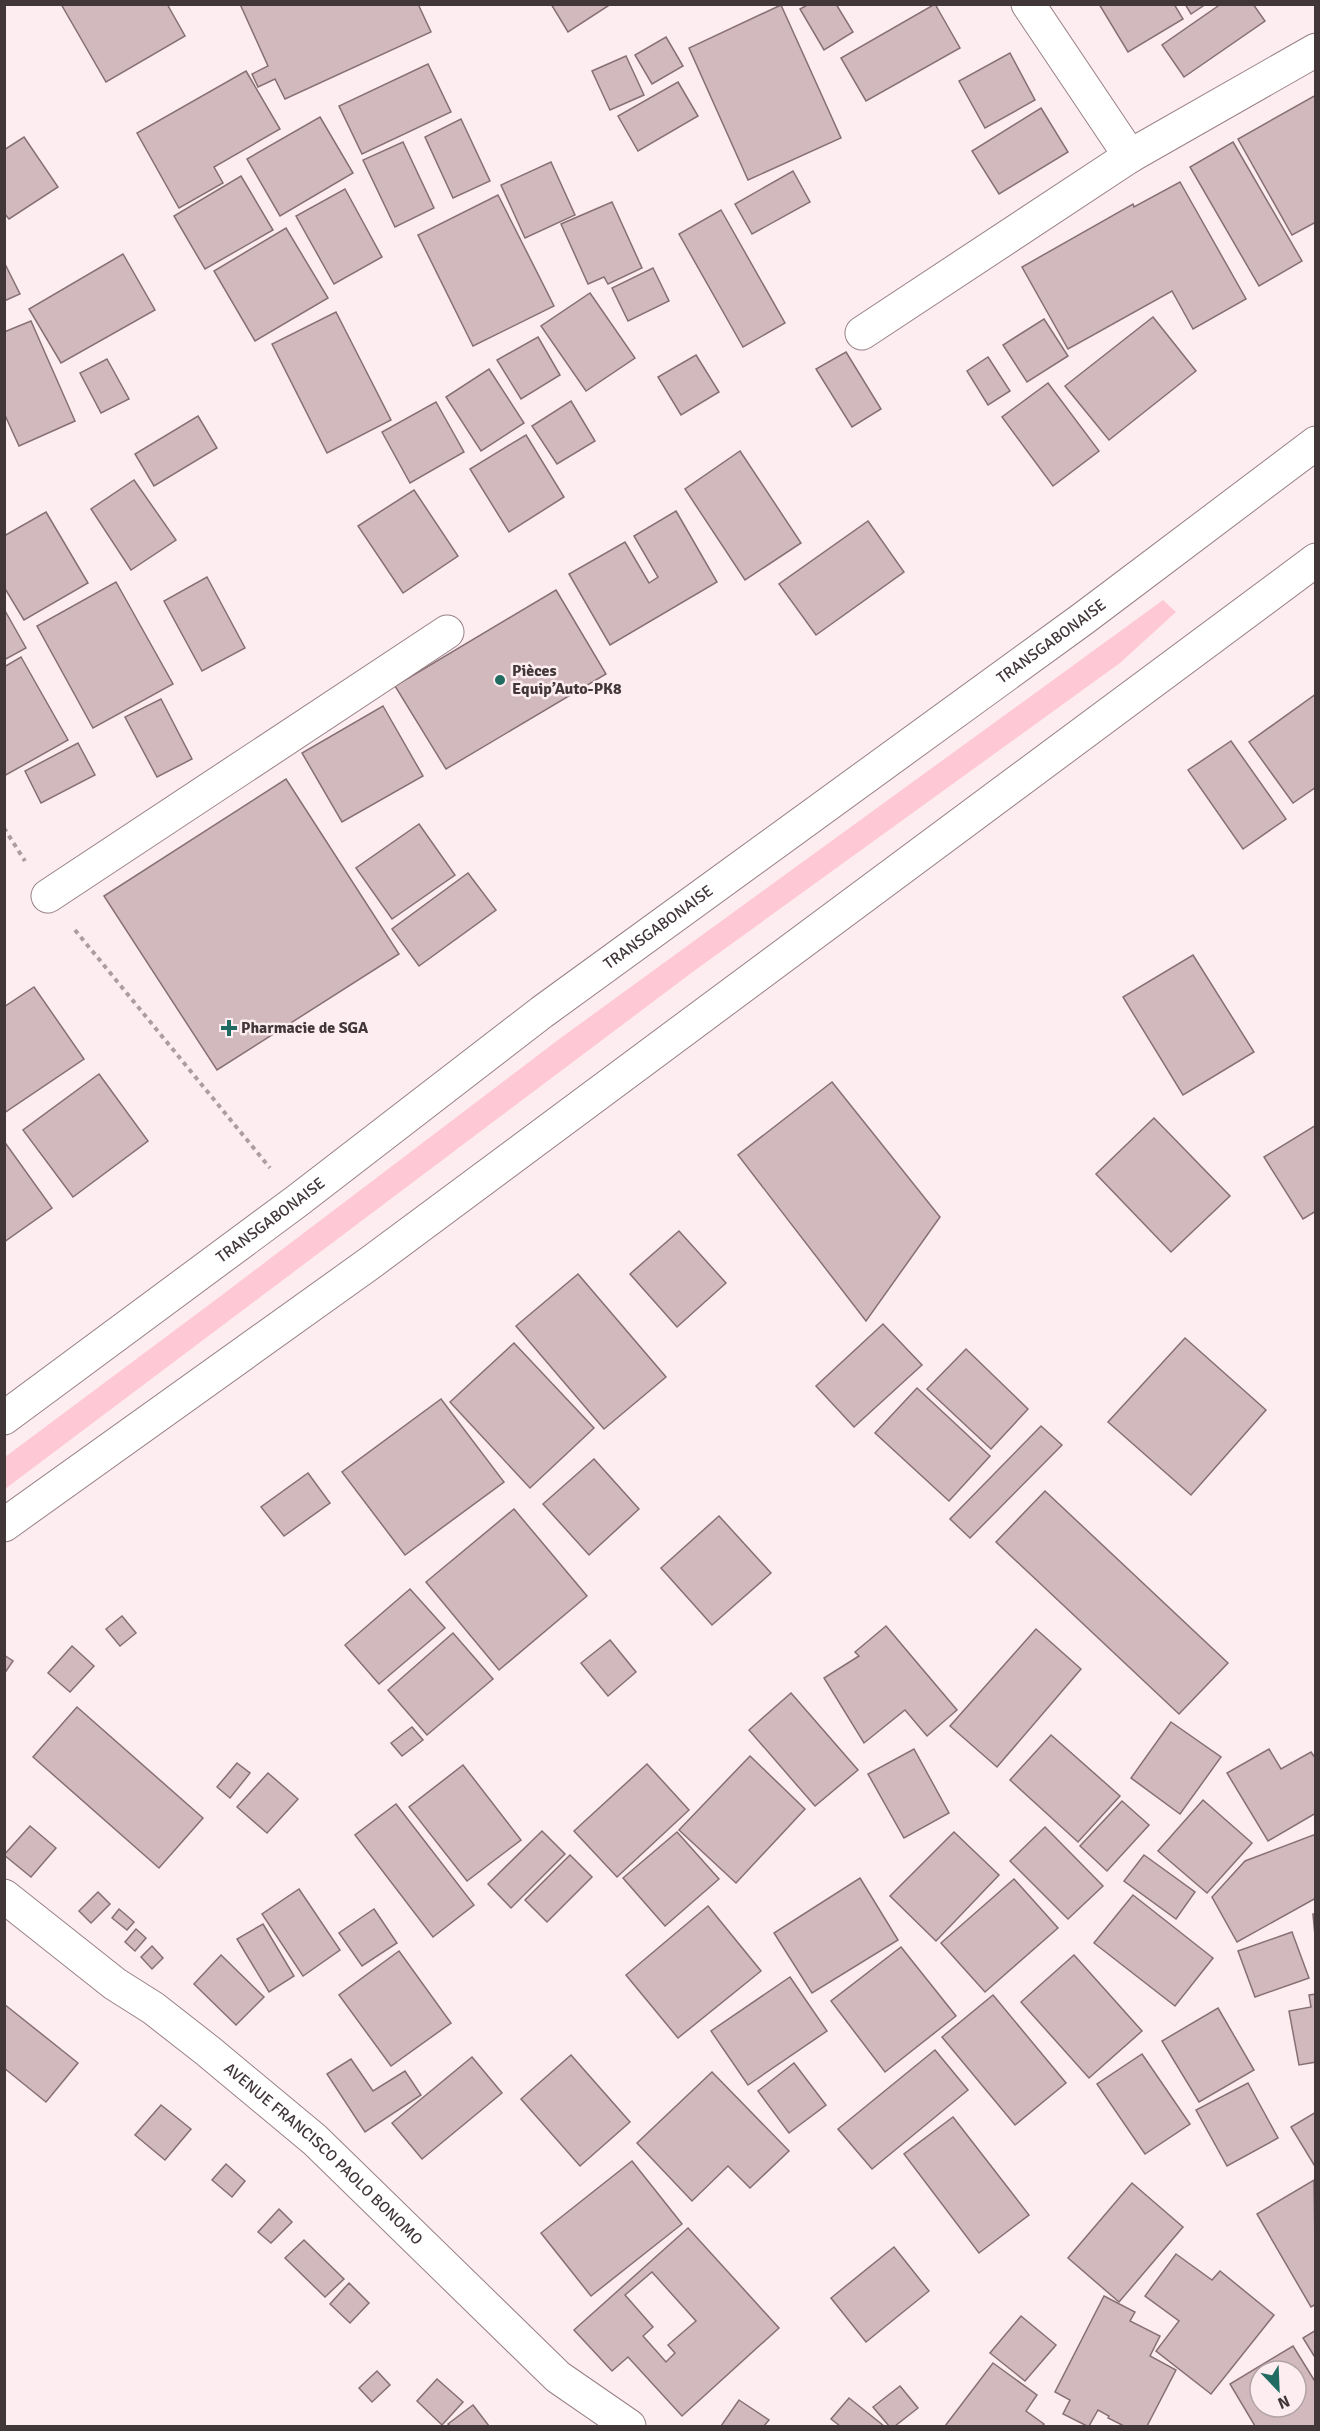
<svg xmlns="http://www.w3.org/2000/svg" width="1320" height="2431" viewBox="0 0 1320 2431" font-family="Signika,sans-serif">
<rect width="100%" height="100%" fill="#fdedf0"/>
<path fill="#fec9d4" d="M 1163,600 L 1176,612 L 1120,663 L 694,971 L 5,1489 L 5,1457 L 222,1295 L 562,1037 Z"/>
<g fill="#d2b9be" stroke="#877075" stroke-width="1.5" fill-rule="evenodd">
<path d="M 61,4 L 167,4 L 185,36 L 106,82 Z"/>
<path d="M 240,4 L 418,4 L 431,32 L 285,99 L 275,79 L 258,87 L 252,74 L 268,66 Z"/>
<path d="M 551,4 L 611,4 L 568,32 Z"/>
<path d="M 809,4 L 836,4 L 853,32 L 824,50 L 800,9 Z"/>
<path d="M 935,4 L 960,48 L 866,101 L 841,58 Z"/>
<path d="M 1099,4 L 1174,4 L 1183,19 L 1128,52 Z"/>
<path d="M 1185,4 L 1206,4 L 1191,14 Z"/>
<path d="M 1221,4 L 1253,4 L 1265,21 L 1184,77 L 1162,45 Z"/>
<path d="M 781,5 L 841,138 L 748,180 L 689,48 Z"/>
<path d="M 666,37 L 683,66 L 652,84 L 635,55 Z"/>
<path d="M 1010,53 L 1035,100 L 985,128 L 959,81 Z"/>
<path d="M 626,56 L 644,95 L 610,110 L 592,71 Z"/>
<path d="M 428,64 L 451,112 L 362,154 L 339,106 Z"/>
<path d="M 246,71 L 280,129 L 214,167 L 223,183 L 179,208 L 137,133 Z"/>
<path d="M 678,82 L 698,116 L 638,151 L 618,116 Z"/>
<path d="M 1316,95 L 1316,222 L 1292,235 L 1238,139 Z"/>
<path d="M 1041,108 L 1068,152 L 999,194 L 972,151 Z"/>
<path d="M 320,117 L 353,173 L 280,216 L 247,159 Z"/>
<path d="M 461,119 L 490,181 L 453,198 L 425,137 Z"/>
<path d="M 24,137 L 58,187 L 9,219 L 4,213 L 4,150 Z"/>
<path d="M 403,142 L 434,208 L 395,227 L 363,160 Z"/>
<path d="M 1233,142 L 1302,261 L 1259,286 L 1190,167 Z"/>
<path d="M 551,162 L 575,215 L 525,238 L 501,185 Z"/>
<path d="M 793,171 L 810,202 L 752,234 L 735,204 Z"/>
<path d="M 241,176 L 273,230 L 205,269 L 174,216 Z"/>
<path d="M 1180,182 L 1246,299 L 1193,329 L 1172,291 L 1068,349 L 1022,267 L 1133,204 L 1134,207 Z"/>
<path d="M 345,189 L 382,257 L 334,284 L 296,216 Z"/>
<path d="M 498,195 L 554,306 L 473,346 L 418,235 Z"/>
<path d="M 612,202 L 642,268 L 608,284 L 604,277 L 588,284 L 561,224 Z"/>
<path d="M 721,210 L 785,323 L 743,347 L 679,234 Z"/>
<path d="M 286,228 L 328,298 L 255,341 L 214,271 Z"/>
<path d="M 123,254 L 155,310 L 61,363 L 29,309 Z"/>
<path d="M 4,262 L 20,294 L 4,301 Z"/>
<path d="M 653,268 L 669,301 L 628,321 L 612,288 Z"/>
<path d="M 590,293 L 635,358 L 586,391 L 541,326 Z"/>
<path d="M 336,312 L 391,420 L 327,453 L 272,344 Z"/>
<path d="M 1153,317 L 1196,371 L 1109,440 L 1065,386 Z"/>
<path d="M 1044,319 L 1068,356 L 1027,382 L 1003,345 Z"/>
<path d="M 31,321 L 75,421 L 19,446 L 4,413 L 4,332 Z"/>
<path d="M 538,337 L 560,375 L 521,399 L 497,360 Z"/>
<path d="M 846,352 L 881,409 L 852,427 L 816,369 Z"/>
<path d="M 696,355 L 719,392 L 681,415 L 658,377 Z"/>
<path d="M 988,357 L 1010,391 L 988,405 L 967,371 Z"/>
<path d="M 107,359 L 129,399 L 101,413 L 80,373 Z"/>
<path d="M 489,369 L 524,423 L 481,451 L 446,397 Z"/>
<path d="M 1048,383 L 1099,451 L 1053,486 L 1002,417 Z"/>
<path d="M 571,401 L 595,441 L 557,464 L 532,426 Z"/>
<path d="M 436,402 L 464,452 L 410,483 L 382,432 Z"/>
<path d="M 198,416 L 217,448 L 154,486 L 135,454 Z"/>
<path d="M 526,435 L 564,497 L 509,532 L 470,469 Z"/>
<path d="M 740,451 L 801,543 L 745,580 L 685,489 Z"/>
<path d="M 134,480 L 176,540 L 131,570 L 91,509 Z"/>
<path d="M 414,490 L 458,556 L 403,593 L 358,526 Z"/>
<path d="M 676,511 L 717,582 L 610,645 L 569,574 L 625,542 L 649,583 L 658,577 L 634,536 Z"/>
<path d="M 46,512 L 88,583 L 24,620 L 4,587 L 4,536 Z"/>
<path d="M 868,521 L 904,572 L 816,635 L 779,584 Z"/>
<path d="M 207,577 L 245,648 L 202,671 L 164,601 Z"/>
<path d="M 116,582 L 173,684 L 93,728 L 37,626 Z"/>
<path d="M 556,590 L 606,674 L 446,769 L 395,686 Z"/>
<path d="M 4,609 L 26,648 L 4,660 Z"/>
<path d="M 21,657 L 68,740 L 4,776 L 4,667 Z"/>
<path d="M 1316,694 L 1316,787 L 1293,803 L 1249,742 Z"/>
<path d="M 161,699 L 192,759 L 157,777 L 125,717 Z"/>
<path d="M 383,706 L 423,776 L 342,822 L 302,753 Z"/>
<path d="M 1231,741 L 1286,819 L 1243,849 L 1188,770 Z"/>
<path d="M 78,743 L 95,775 L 41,803 L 25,771 Z"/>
<path d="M 286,779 L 399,954 L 217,1070 L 104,896 Z"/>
<path d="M 419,824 L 455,875 L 392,919 L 356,868 Z"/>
<path d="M 468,873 L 496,910 L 419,966 L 392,929 Z"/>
<path d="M 1193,955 L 1254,1052 L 1183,1095 L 1123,997 Z"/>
<path d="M 34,987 L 84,1059 L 4,1113 L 4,1007 Z"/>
<path d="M 99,1074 L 148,1141 L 73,1197 L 23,1130 Z"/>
<path d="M 832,1082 L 940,1217 L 866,1321 L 738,1155 Z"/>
<path d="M 1154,1118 L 1230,1196 L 1171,1252 L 1096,1174 Z"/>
<path d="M 1316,1125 L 1316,1211 L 1303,1219 L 1264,1157 Z"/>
<path d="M 6,1144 L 52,1208 L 4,1242 L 4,1145 Z"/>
<path d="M 679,1231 L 726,1283 L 677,1327 L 630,1274 Z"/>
<path d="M 578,1274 L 666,1377 L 604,1429 L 516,1326 Z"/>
<path d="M 883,1324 L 922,1365 L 854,1427 L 816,1386 Z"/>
<path d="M 1185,1338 L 1266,1410 L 1191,1495 L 1108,1422 Z"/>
<path d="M 514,1343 L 594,1428 L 530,1488 L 450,1402 Z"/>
<path d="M 966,1349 L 1028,1409 L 991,1449 L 927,1389 Z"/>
<path d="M 917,1388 L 990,1456 L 949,1501 L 875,1433 Z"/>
<path d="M 441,1399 L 504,1482 L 405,1555 L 342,1472 Z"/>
<path d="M 1041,1426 L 1062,1445 L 970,1538 L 950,1519 Z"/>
<path d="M 594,1459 L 639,1509 L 589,1555 L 543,1504 Z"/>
<path d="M 308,1473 L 330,1503 L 284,1536 L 261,1507 Z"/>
<path d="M 1045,1491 L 1228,1663 L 1179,1714 L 996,1542 Z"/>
<path d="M 514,1509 L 587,1596 L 499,1670 L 426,1582 Z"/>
<path d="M 719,1516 L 771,1573 L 712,1625 L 661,1568 Z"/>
<path d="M 410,1589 L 445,1628 L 379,1684 L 345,1645 Z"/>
<path d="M 122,1616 L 136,1633 L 120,1646 L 106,1629 Z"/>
<path d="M 886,1626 L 957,1710 L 927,1736 L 905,1710 L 864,1743 L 824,1678 L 859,1656 L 855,1652 Z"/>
<path d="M 1036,1629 L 1081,1669 L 997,1767 L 950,1726 Z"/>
<path d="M 453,1633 L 493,1679 L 427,1735 L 388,1690 Z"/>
<path d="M 610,1640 L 636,1672 L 608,1696 L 581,1663 Z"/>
<path d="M 72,1646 L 94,1666 L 70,1692 L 48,1673 Z"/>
<path d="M 4,1655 L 13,1661 L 4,1674 Z"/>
<path d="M 791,1693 L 858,1770 L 815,1806 L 749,1730 Z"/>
<path d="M 77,1707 L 203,1818 L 159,1868 L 33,1757 Z"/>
<path d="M 1171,1722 L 1221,1757 L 1180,1814 L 1131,1778 Z"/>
<path d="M 412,1727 L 423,1740 L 402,1756 L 391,1743 Z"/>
<path d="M 1051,1735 L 1120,1796 L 1078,1842 L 1010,1780 Z"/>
<path d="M 914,1749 L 949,1813 L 904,1838 L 868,1774 Z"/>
<path d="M 1269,1749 L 1281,1769 L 1311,1752 L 1316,1759 L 1316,1813 L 1268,1841 L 1227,1773 Z"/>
<path d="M 750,1756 L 805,1809 L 736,1883 L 679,1830 Z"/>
<path d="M 237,1763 L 250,1773 L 230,1798 L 217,1787 Z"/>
<path d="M 647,1764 L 689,1810 L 617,1877 L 574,1831 Z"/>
<path d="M 463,1765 L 521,1840 L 467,1881 L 409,1807 Z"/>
<path d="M 268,1773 L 298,1799 L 267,1833 L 237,1807 Z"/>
<path d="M 1203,1800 L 1252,1843 L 1207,1893 L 1158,1851 Z"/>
<path d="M 1122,1801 L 1149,1825 L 1107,1871 L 1080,1846 Z"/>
<path d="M 396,1804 L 474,1905 L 433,1937 L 355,1835 Z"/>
<path d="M 30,1826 L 56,1848 L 31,1877 L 4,1855 Z"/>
<path d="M 1045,1827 L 1103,1886 L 1068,1919 L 1010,1861 Z"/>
<path d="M 542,1831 L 565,1854 L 511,1908 L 488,1884 Z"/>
<path d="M 677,1832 L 719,1879 L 665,1926 L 623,1878 Z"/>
<path d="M 954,1832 L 999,1875 L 936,1941 L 890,1896 Z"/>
<path d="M 1316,1834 L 1316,1898 L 1237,1942 L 1212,1897 L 1245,1861 Z"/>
<path d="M 570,1855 L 592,1877 L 547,1922 L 525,1900 Z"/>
<path d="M 1144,1855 L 1195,1892 L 1176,1919 L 1124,1881 Z"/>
<path d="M 860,1878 L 898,1940 L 812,1993 L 774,1933 Z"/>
<path d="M 1014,1879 L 1058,1928 L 985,1992 L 941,1943 Z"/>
<path d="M 299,1889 L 340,1950 L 303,1976 L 262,1914 Z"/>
<path d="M 98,1892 L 110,1904 L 91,1923 L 79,1911 Z"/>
<path d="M 1133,1895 L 1213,1958 L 1175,2006 L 1094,1943 Z"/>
<path d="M 708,1906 L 761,1971 L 678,2038 L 626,1975 Z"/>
<path d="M 119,1909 L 134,1922 L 127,1930 L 112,1918 Z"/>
<path d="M 374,1909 L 397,1943 L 362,1966 L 339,1933 Z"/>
<path d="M 1313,1914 L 1316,1914 L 1316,1947 Z"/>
<path d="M 263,1924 L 294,1976 L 269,1992 L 237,1939 Z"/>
<path d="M 136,1929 L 146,1938 L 135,1951 L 125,1942 Z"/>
<path d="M 1292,1932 L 1309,1978 L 1255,1997 L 1238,1951 Z"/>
<path d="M 152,1946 L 163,1958 L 152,1969 L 141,1957 Z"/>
<path d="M 901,1947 L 956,2016 L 885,2072 L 831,2001 Z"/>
<path d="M 399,1951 L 451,2023 L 391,2066 L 339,1995 Z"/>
<path d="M 221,1955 L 264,1997 L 236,2025 L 194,1984 Z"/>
<path d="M 1074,1955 L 1142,2031 L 1089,2078 L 1021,2002 Z"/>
<path d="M 790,1977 L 827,2031 L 748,2085 L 711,2031 Z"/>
<path d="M 1316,1994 L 1316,2062 L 1299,2065 L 1289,2011 L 1311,2007 L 1309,1995 Z"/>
<path d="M 993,1995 L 1066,2083 L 1015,2125 L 942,2037 Z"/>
<path d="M 4,2004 L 78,2063 L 46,2102 L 4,2068 Z"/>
<path d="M 1218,2008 L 1254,2070 L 1199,2102 L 1162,2041 Z"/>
<path d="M 935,2050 L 968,2090 L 872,2169 L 838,2129 Z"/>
<path d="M 1142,2054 L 1190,2124 L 1145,2154 L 1097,2084 Z"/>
<path d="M 571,2055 L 630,2122 L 580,2166 L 521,2099 Z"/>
<path d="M 472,2057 L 502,2093 L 422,2159 L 392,2123 Z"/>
<path d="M 351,2059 L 373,2091 L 405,2071 L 421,2095 L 365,2132 L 327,2074 Z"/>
<path d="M 794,2063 L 826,2105 L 789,2133 L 758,2091 Z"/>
<path d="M 712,2072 L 789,2151 L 750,2188 L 728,2166 L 692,2201 L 637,2143 Z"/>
<path d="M 1248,2083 L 1278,2138 L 1227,2166 L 1196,2110 Z"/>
<path d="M 161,2105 L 191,2129 L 165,2160 L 135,2135 Z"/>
<path d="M 1316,2112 L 1316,2168 L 1291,2127 Z"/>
<path d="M 953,2117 L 1029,2215 L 979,2253 L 904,2154 Z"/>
<path d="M 632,2161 L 682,2224 L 591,2296 L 541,2233 Z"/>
<path d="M 226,2164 L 245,2181 L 232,2197 L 212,2180 Z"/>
<path d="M 1314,2180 L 1316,2304 L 1311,2307 L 1257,2214 Z"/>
<path d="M 1132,2183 L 1183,2227 L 1119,2302 L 1068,2258 Z"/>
<path d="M 279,2209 L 292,2222 L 271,2243 L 258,2232 Z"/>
<path d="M 688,2228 L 779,2328 L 682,2416 L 628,2357 L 612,2371 L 574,2330 ZM 652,2272 L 696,2321 L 668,2345 L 675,2353 L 666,2362 L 643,2336 L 653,2327 L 625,2295 Z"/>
<path d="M 304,2240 L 344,2279 L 325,2297 L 285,2258 Z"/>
<path d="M 894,2247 L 929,2291 L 866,2342 L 831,2298 Z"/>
<path d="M 1176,2254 L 1212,2280 L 1220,2271 L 1274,2315 L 1211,2394 L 1156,2351 L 1179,2321 L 1145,2296 Z"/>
<path d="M 349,2283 L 369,2303 L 350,2323 L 330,2304 Z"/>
<path d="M 1104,2296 L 1135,2312 L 1130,2321 L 1160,2336 L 1150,2356 L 1176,2370 L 1147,2426 L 1124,2426 L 1108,2418 L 1109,2416 L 1098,2410 L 1089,2426 L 1087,2426 L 1063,2414 L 1070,2400 L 1055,2392 Z"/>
<path d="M 1021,2316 L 1056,2345 L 1025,2381 L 990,2353 Z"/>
<path d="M 1316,2330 L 1316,2359 L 1303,2338 Z"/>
<path d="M 1293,2346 L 1316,2383 L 1316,2426 L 1255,2426 L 1230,2384 ZM 1260,2371 L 1296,2371 L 1296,2407 L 1260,2407 Z"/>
<path d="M 993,2363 L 1037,2395 L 1026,2411 L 1044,2424 L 1042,2426 L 945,2426 Z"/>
<path d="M 377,2371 L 390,2385 L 372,2402 L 359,2388 Z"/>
<path d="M 437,2379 L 463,2402 L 442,2425 L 417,2401 Z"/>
<path d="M 900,2386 L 918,2408 L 895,2426 L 889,2426 L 873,2407 Z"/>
<path d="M 849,2398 L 884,2426 L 840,2426 L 831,2419 Z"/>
<path d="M 739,2400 L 769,2420 L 764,2426 L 721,2426 Z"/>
<path d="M 473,2405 L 489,2426 L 450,2426 L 448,2424 Z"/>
</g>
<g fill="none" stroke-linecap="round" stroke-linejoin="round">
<g stroke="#998186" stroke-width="35">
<g id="minor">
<path d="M 1028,4 L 1130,156"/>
<path d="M 862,333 L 1130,156 L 1316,50"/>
<path d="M 48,896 L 447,632"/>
</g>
</g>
<g stroke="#998186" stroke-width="35">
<g id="tertiary">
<path id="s1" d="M 4,1896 L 115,1984 L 153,2008 L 208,2051 L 315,2140 L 558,2377 L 629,2426"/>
</g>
</g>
<g stroke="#998186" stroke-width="35">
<g id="trunk">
<path id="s2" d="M 4,1418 L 297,1201 L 542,1012 L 1084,618 L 1316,443"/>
<path d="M 4,1525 L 370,1263 L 1316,560"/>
</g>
</g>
<g stroke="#ab9da0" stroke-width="4" stroke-dasharray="4.5 4.5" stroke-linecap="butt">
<path d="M 4,828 L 25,861"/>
<path d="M 75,930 L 270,1168"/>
</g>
<use href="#minor" stroke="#fff" stroke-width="33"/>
<use href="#tertiary" stroke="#fff" stroke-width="33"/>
<use href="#trunk" stroke="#fff" stroke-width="33"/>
</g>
<g fill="#226b62" stroke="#fdedf0" stroke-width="2">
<circle cx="500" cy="680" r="6"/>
<path d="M226 1019h6v6h6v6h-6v6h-6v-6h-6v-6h6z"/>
</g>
<g text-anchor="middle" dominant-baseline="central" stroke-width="5" stroke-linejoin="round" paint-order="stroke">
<g font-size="16" fill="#413638" stroke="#fdedf0">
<text stroke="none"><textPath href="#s2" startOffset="1304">TRANSGABONAISE</textPath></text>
<text stroke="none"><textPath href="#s2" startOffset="818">TRANSGABONAISE</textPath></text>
<text stroke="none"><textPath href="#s2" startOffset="332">TRANSGABONAISE</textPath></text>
<text stroke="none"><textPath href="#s1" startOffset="411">AVENUE FRANCISCO PAOLO BONOMO</textPath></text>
</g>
<g font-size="16" font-weight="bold" fill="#413638" stroke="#fdedf0" text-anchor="start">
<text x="512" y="671">Pièces<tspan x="512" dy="18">Equip’Auto-PK8</tspan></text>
<text x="241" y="1028">Pharmacie de SGA</text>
</g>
</g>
<rect width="1320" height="2431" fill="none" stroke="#413638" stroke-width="12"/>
<g transform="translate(1278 2389) rotate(157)"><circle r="28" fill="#fdedf0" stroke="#b2a4a6" stroke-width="1.5"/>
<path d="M0-4.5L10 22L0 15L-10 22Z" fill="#226b62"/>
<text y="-9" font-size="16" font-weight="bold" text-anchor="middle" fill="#413638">N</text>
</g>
</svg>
